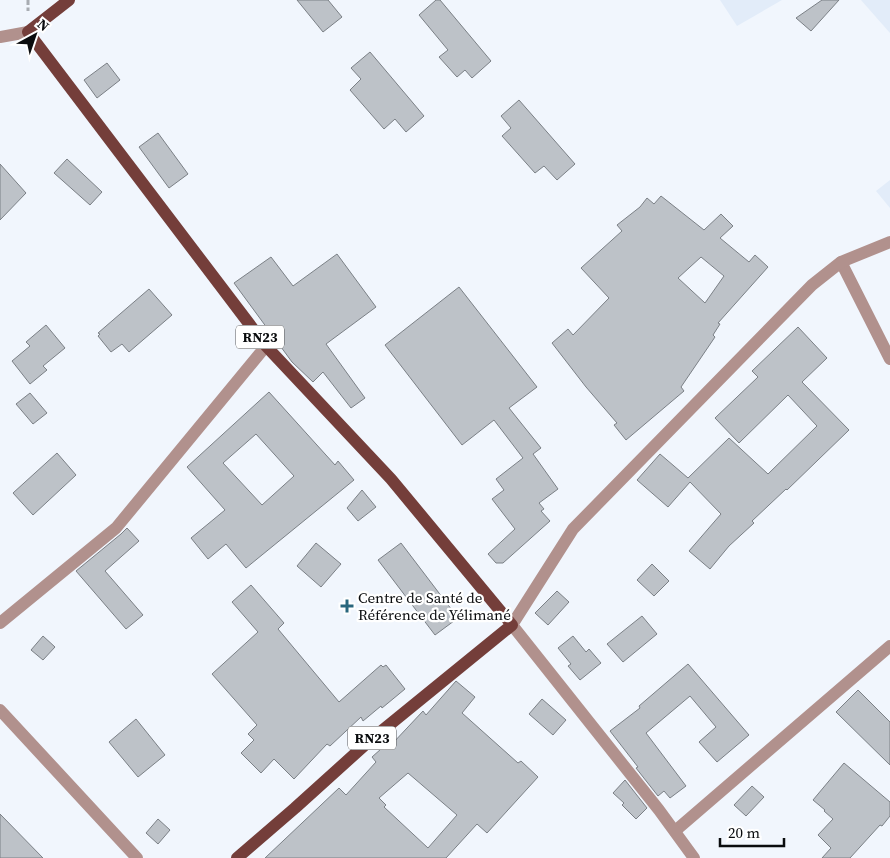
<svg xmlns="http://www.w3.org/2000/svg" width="890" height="858" viewBox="0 0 890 858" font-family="'Source Serif 4',serif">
<rect width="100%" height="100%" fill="#f1f6fd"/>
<g fill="#e2ecf9">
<path d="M 720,0 L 782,0 L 737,26 Z"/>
<path d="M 861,0 L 890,0 L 890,33 Z"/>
<path d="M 890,180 L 890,208 L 876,191 Z"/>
</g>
<g fill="#bdc2c8" stroke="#7b8086" fill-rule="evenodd">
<path d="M 297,0 L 328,0 L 342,17 L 323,32 Z"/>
<path d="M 436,0 L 440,0 L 491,61 L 472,78 L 465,70 L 457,77 L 439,57 L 448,50 L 419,15 Z"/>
<path d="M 822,0 L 839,0 L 811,31 L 796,18 Z"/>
<path d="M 370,52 L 424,116 L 406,132 L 395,119 L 384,129 L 350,90 L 361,79 L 351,68 Z"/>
<path d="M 107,63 L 120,80 L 97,98 L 84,80 Z"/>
<path d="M 519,100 L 575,164 L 557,180 L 544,166 L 535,173 L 502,136 L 511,128 L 501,116 Z"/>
<path d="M 158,133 L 188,174 L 169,188 L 139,147 Z"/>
<path d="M 67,159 L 102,192 L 90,205 L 54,173 Z"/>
<path d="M 0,164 L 26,193 L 0,220 Z"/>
<path d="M 661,196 L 704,230 L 721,214 L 733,226 L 720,238 L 749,262 L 755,255 L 768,267 L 718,323 L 720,324 L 713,335 L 715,337 L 681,387 L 684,391 L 626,440 L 614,425 L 617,423 L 586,387 L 552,343 L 568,329 L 573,335 L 609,298 L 581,268 L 622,231 L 617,225 L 640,207 L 647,198 L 654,204 ZM 701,257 L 724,276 L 705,303 L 678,278 Z"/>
<path d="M 337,254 L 376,307 L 326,344 L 365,398 L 351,408 L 323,372 L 313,382 L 292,362 L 234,283 L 271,257 L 293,286 Z"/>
<path d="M 459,287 L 537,387 L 509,408 L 541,448 L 533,454 L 558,489 L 539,503 L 544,509 L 541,511 L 550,521 L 503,563 L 496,563 L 488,554 L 515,529 L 492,499 L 504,490 L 496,479 L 523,458 L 494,420 L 462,445 L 385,345 Z"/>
<path d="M 149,289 L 172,315 L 129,352 L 122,344 L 111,352 L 98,336 L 100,334 L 98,333 Z"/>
<path d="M 46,325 L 65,348 L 43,366 L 47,370 L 30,384 L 12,361 L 30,346 L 26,342 Z"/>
<path d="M 798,327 L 827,358 L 802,382 L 849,430 L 787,490 L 786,489 L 752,521 L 754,523 L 729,546 L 710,569 L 689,551 L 721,514 L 690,482 L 668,507 L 637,480 L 660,454 L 688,478 L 729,438 L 768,474 L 817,426 L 788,395 L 739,443 L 715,418 L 758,377 L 752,371 Z"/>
<path d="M 269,392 L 335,465 L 338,461 L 354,480 L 246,568 L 226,544 L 208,559 L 191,538 L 225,510 L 187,467 ZM 256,434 L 294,476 L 262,505 L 223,463 Z"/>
<path d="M 30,393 L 47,413 L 33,424 L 16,404 Z"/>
<path d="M 57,453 L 76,475 L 33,515 L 13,493 Z"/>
<path d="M 362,490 L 376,507 L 358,521 L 347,508 Z"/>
<path d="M 127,528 L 139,541 L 105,571 L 143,615 L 126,629 L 76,571 L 121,534 Z"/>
<path d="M 316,543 L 341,564 L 321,587 L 297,566 Z"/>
<path d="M 401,543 L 458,618 L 435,635 L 378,560 Z"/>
<path d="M 652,564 L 669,581 L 654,596 L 637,580 Z"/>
<path d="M 251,585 L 284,623 L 278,629 L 339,702 L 381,665 L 383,667 L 386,665 L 405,689 L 382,708 L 381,706 L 363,721 L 361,717 L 330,746 L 327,744 L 294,779 L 274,759 L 261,773 L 241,753 L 254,740 L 248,734 L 257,725 L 212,674 L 258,632 L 232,602 Z"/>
<path d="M 557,591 L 569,602 L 548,625 L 535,613 Z"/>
<path d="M 642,616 L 657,634 L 623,662 L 607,644 Z"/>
<path d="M 43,636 L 55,647 L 43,660 L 31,650 Z"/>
<path d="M 573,636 L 586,652 L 589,649 L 601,663 L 580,680 L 568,666 L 571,664 L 558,648 Z"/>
<path d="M 688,664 L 749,735 L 717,762 L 699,742 L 716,727 L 690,696 L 646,733 L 686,786 L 670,798 L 664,791 L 658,796 L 636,768 L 638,767 L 610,731 L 640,708 L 639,706 Z"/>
<path d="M 456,681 L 475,697 L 462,713 L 518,763 L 521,761 L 538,777 L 487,833 L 477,824 L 446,858 L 265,858 L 339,788 L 346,795 L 376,762 L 372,757 L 390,741 L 392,744 L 423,711 L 426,715 ZM 408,773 L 457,815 L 428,848 L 384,807 L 386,805 L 379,798 Z"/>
<path d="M 858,690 L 890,722 L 890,765 L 836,712 Z"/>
<path d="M 542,699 L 566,720 L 553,735 L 529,714 Z"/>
<path d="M 136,719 L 165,755 L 138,777 L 109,742 Z"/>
<path d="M 844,763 L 890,802 L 890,816 L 882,826 L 880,825 L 850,858 L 822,858 L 831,848 L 818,835 L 833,819 L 824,811 L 825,810 L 813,800 Z"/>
<path d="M 625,780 L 647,808 L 636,819 L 622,805 L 624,803 L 613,793 Z"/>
<path d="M 752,786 L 764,797 L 746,816 L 734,805 Z"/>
<path d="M 0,814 L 43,858 L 0,858 Z"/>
<path d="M 158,819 L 170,830 L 158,844 L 146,833 Z"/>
</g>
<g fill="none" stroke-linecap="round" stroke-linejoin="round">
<path stroke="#a8acb2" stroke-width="3" stroke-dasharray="5 2.5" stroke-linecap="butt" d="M 28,0 L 28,11"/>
<g stroke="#b1918d" stroke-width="12">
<path d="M 0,37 L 28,32"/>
<path d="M 841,262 L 890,359"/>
<path d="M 0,623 L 116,528 L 266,346"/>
<path d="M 0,710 L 137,858"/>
<path d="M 675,831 L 890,646"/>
<path d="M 694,858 L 659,810 L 512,625 L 573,529 L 812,285 L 841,262 L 890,242"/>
</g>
<path stroke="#743e3a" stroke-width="12" d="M 69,0 L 28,32 L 266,346 L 391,479 L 512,625 L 367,743 L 295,808 L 237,858"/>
</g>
<path fill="#29667d" stroke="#fff" stroke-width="2" d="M344.5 598.5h5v5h5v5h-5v5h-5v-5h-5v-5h5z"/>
<g text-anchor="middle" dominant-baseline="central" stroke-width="4.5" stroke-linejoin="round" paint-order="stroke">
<g fill="#fff" stroke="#545556" stroke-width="1">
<rect x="236" y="325.5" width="48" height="23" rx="4"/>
<rect x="348" y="726.5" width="48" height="23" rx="4"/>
</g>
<g font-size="14" font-weight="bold" fill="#0a0c0e">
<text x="260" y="337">RN23</text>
<text x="372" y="738">RN23</text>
</g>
<g font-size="15" fill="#0a0c0e" stroke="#fff" text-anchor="start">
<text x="358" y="597">Centre de Santé de<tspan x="358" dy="17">Référence de Yélimané</tspan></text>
</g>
</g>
<g transform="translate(35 35) rotate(40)" stroke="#ffffff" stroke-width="4" paint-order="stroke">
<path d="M0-4L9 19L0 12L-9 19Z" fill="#0a0c0e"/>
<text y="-8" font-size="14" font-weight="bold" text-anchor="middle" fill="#0a0c0e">N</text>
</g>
<path d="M720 838v8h64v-8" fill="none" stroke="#0a0c0e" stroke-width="2.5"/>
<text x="728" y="838" font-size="15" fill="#0a0c0e" stroke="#ffffff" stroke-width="4" paint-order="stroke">20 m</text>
</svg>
